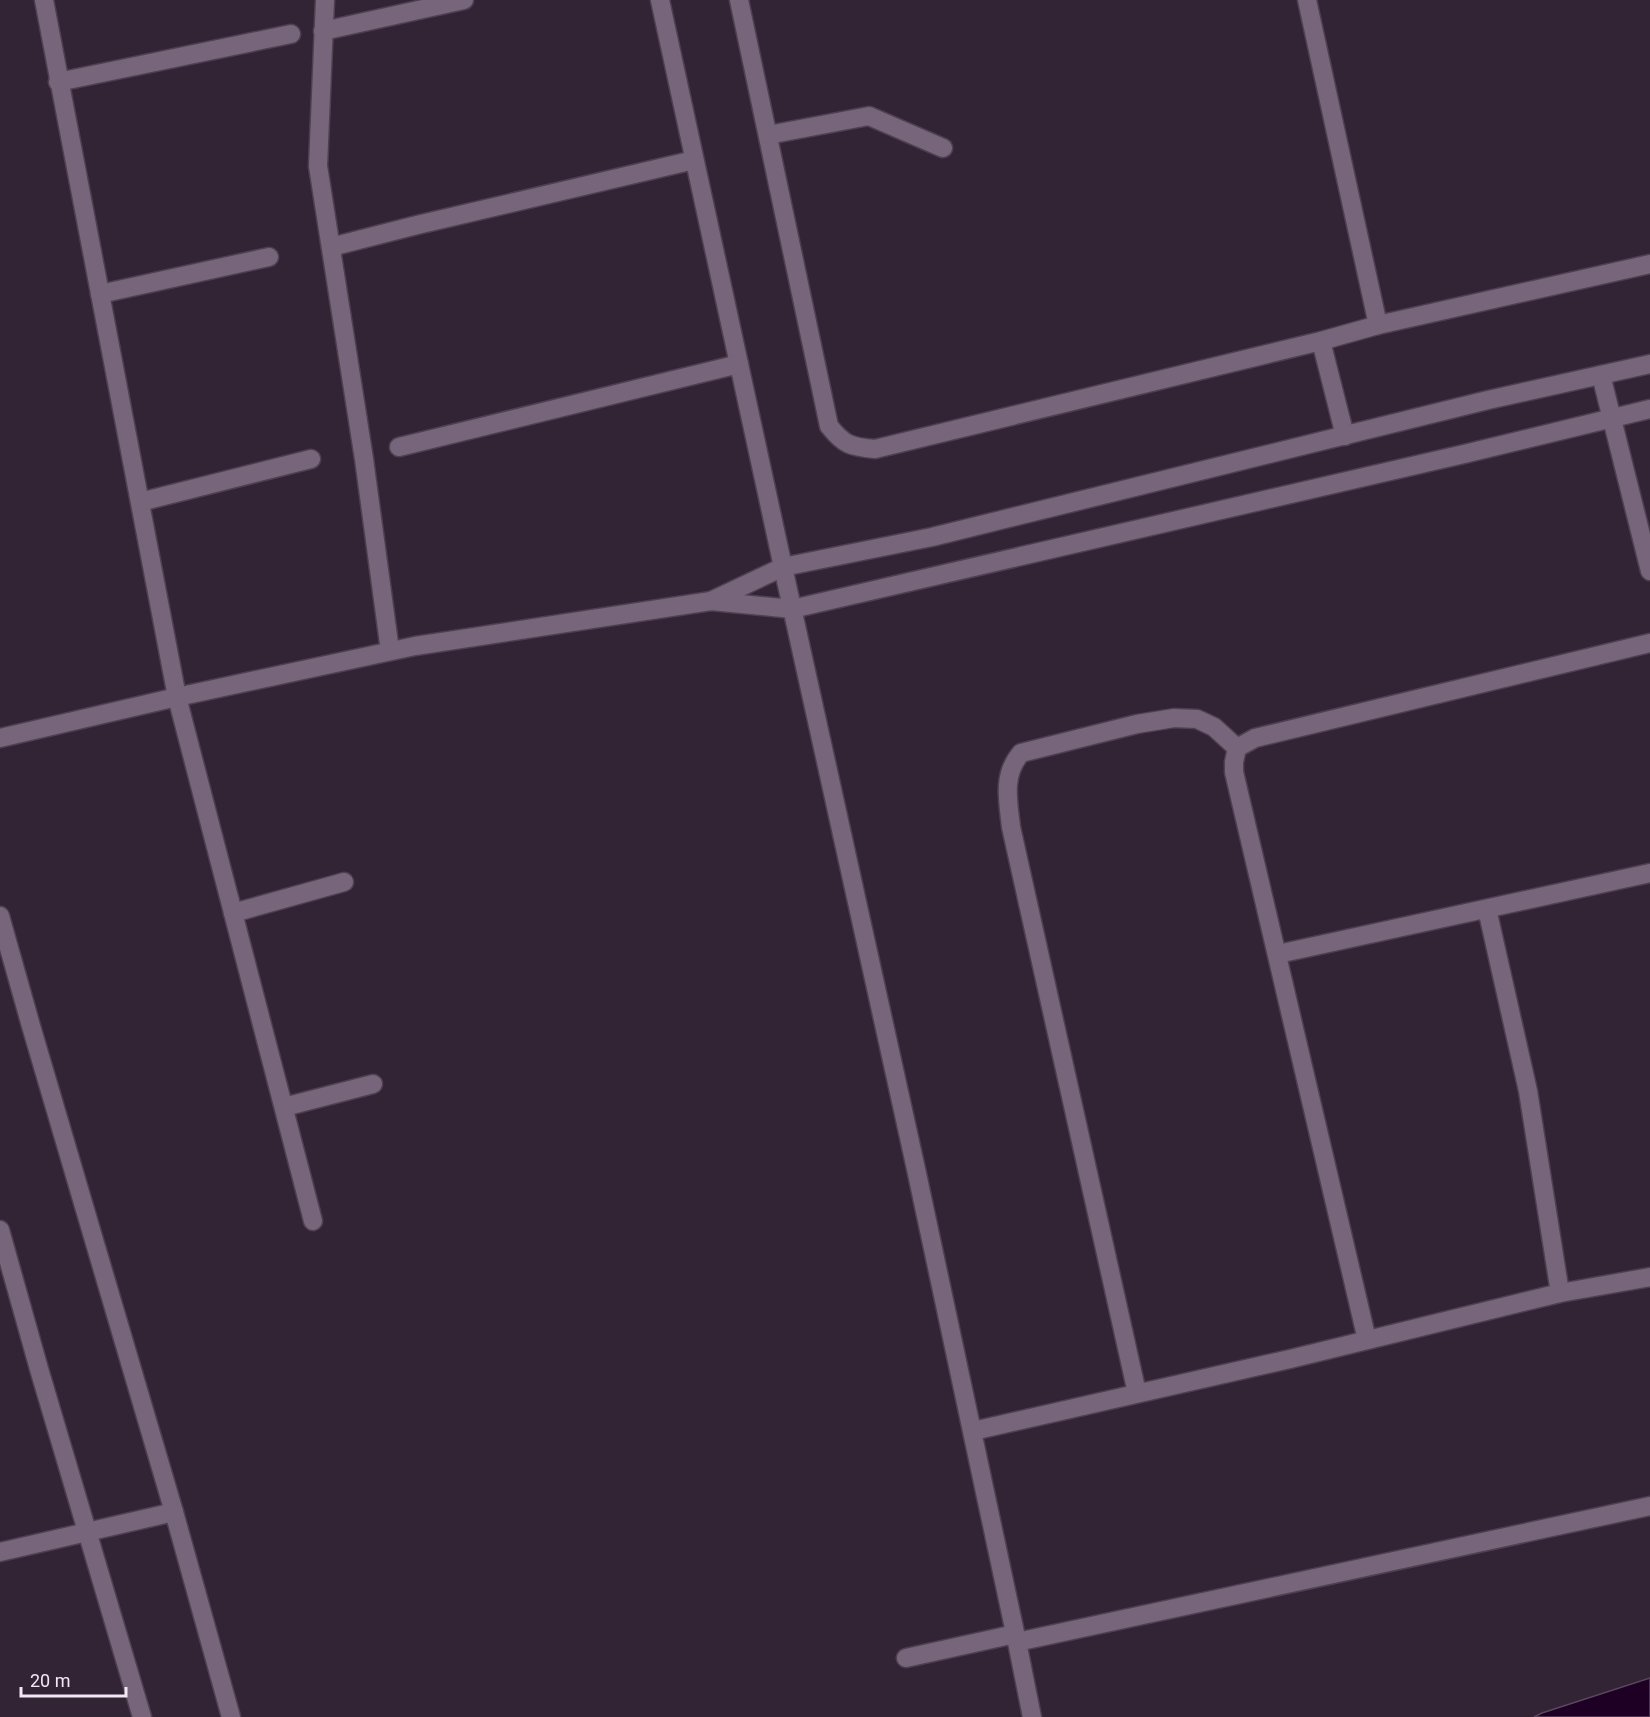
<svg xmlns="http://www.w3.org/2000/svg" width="1650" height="1717" viewBox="0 0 1650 1717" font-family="Roboto,sans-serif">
<rect width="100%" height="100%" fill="#322335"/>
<path fill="#1d0023" stroke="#5d4662" stroke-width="1.5" d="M 1650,1678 L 1650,1717 L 1534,1717 L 1542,1713 Z"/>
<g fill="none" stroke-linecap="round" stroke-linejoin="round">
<g stroke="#4e4051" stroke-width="21">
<g id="minor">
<path d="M 44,0 L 177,697 L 313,1221"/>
<path d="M 325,0 L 318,166 L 364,459 L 390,651"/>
<path d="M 660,0 L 783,567 L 916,1169 L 1017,1642 L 1032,1717"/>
<path d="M 739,0 L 829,426 C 844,445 851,447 875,449 L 1321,341"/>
<path d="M 1307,0 L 1378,325 L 1321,341 L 1345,436"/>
<path d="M 323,31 L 464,0"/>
<path d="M 58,82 L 291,34"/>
<path d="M 768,135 L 869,116 L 943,148"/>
<path d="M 331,247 L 417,225 L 694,160"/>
<path d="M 100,294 L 269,257"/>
<path d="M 1378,325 L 1650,264"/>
<path d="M 1601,375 L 1650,571"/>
<path d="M 399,447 L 739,364"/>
<path d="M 140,502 L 311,459"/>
<path d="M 711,601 L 783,567 L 932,537 L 1488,400 L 1650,364"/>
<path d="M 0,738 L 177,697 L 415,646 L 711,601 L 792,609 L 1464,454 L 1650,409"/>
<path d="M 1487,909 L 1528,1091 L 1560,1293"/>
<path d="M 233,913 L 344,882"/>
<path d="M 0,916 L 31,1026 L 174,1512 L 231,1717"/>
<path d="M 1278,954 L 1650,873"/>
<path d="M 284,1107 L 373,1084"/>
<path d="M 0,1230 L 39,1369 L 142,1717"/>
<path d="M 1367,1340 L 1234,772 L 1234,762 L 1237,748 L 1255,738 L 1650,643"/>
<path d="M 1137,1393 L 1011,827 C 1008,800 1002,775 1021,753 L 1137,724 L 1174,718 L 1197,719 L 1214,727 L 1237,748"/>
<path d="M 973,1431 L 1290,1359 L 1560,1293 L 1650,1277"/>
<path d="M 0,1552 L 174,1512"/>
<path d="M 1017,1642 L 1650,1506"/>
<path d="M 906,1658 L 1015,1634"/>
</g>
</g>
<use href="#minor" stroke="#77657b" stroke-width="18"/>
</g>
<path d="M21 1687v9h105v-9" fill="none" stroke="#f2e8f4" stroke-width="3"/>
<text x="30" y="1687" font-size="18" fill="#f2e8f4" stroke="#322335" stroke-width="4.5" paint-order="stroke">20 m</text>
</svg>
